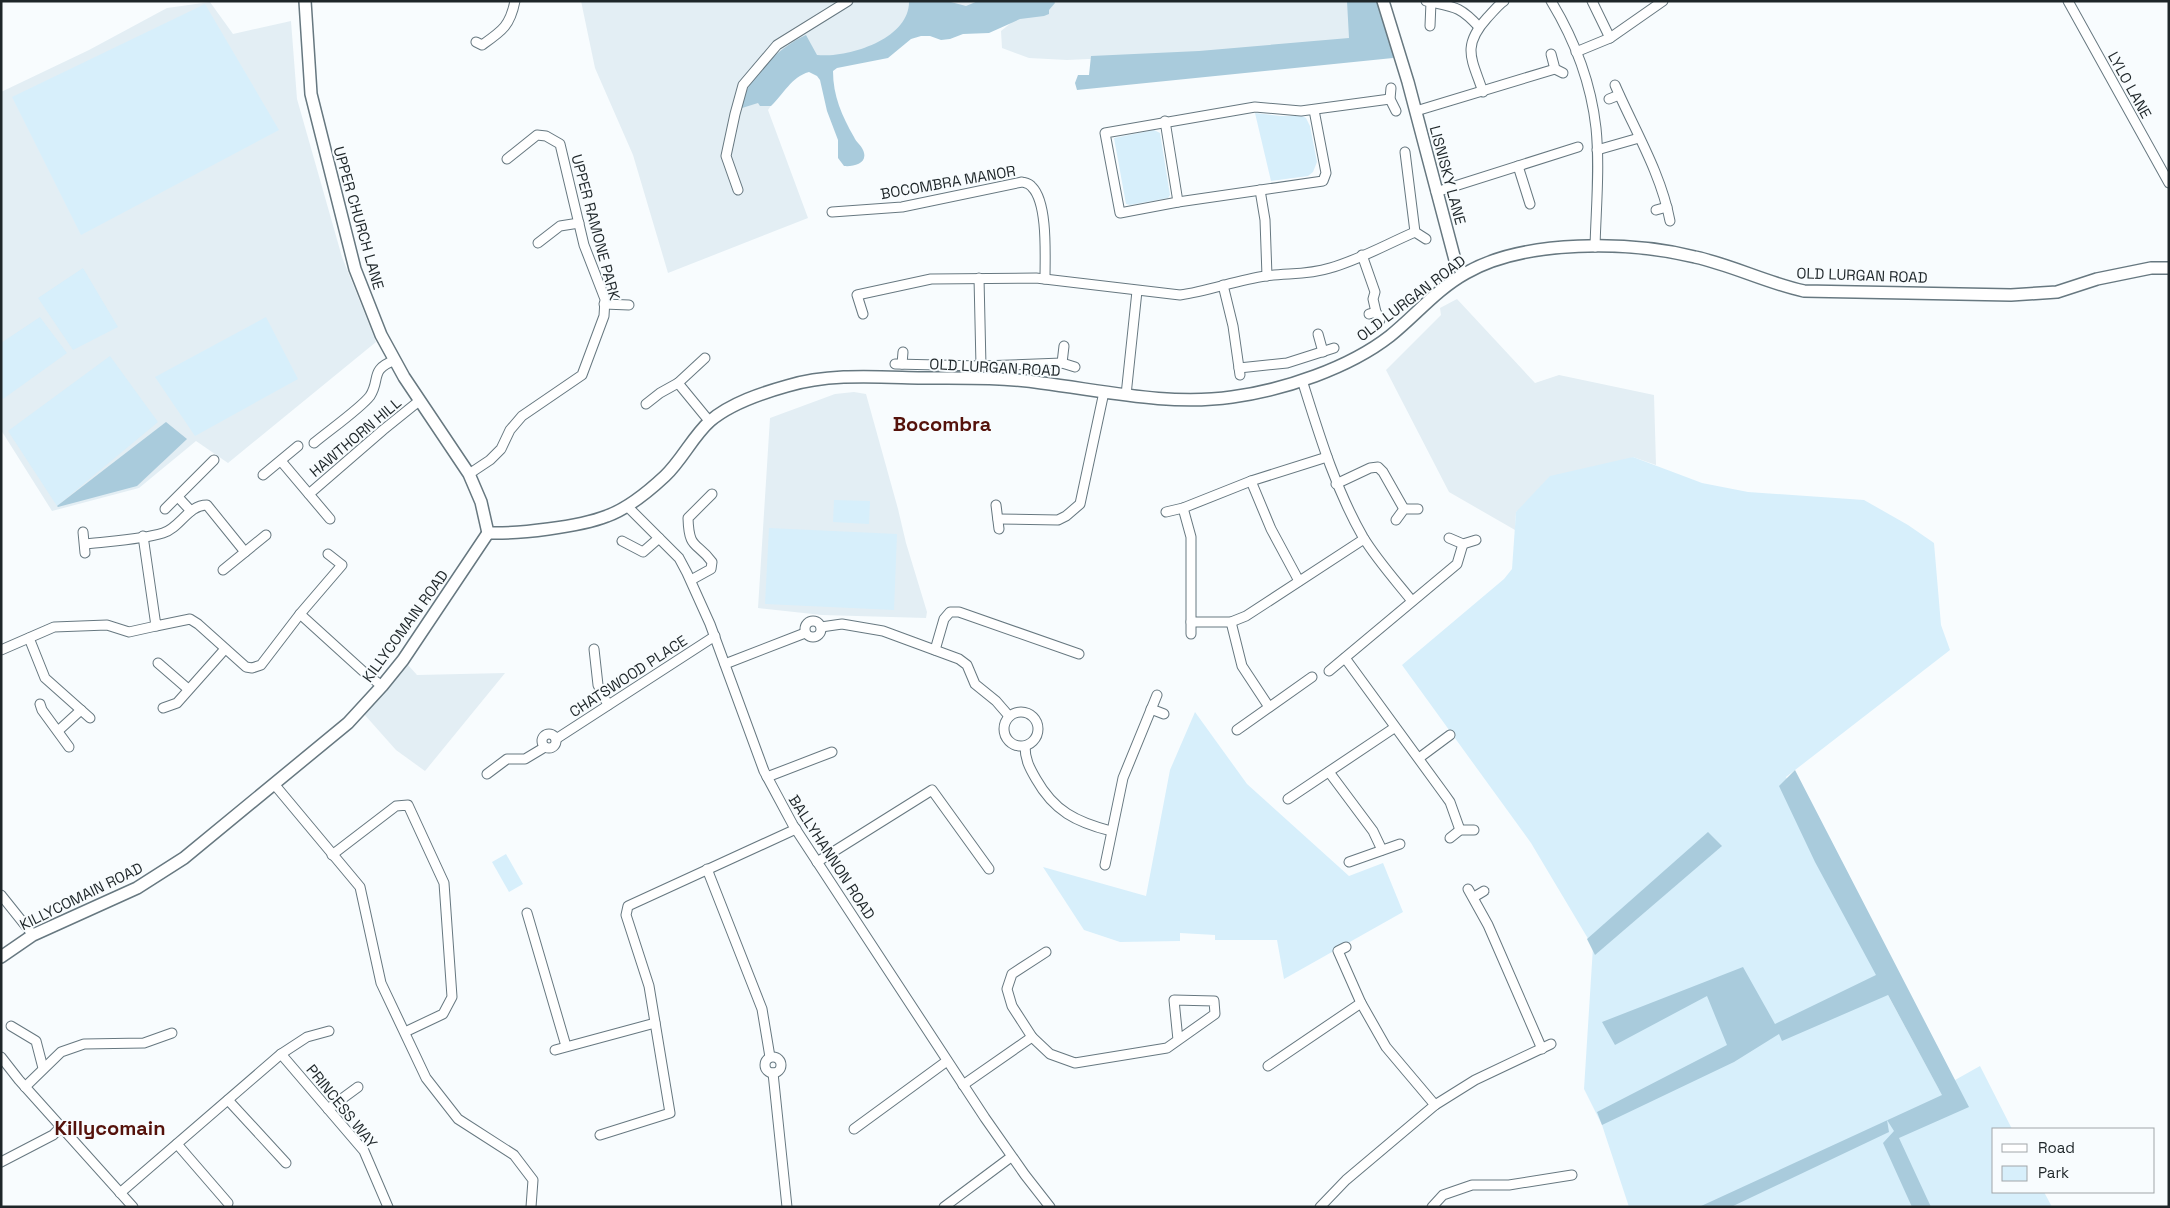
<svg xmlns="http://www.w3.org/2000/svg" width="2170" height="1208" viewBox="0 0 2170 1208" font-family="'Space Grotesk',sans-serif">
<rect width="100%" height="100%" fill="#f8fcfe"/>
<g fill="#e3eef4">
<path d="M 581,1 L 1354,1 L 1360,46 L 1067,60 L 1029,58 L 1002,48 L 1001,31 L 1037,2 L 918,31 L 879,52 L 800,62 L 768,110 L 808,218 L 668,273 L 633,155 L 595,68 Z"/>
<path d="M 210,2 L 233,34 L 291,21 L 297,99 L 342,257 L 376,342 L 228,463 L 196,441 L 139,488 L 52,511 L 1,430 L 1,92 L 89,50 L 167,8 Z"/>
<path d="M 1457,299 L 1535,383 L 1559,375 L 1654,395 L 1656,465 L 1633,457 L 1516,512 L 1515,530 L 1449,492 L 1386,370 L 1441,315 L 1440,308 Z"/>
<path d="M 854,392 L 866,394 L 898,509 L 906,543 L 927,612 L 926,618 L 822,615 L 758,608 L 770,418 L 835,394 Z"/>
<path d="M 408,665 L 417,675 L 505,673 L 425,771 L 396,750 L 364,714 Z"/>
</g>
<g fill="#d7effb">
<path d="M 205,4 L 279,130 L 81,235 L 12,97 Z"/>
<path d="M 1255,113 L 1280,116 L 1302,116 L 1306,118 L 1310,126 L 1317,162 L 1313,172 L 1308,176 L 1271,181 Z"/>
<path d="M 1154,130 L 1160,133 L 1170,195 L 1168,198 L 1130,205 L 1126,204 L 1114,138 Z"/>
<path d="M 83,268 L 118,327 L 73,350 L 38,298 Z"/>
<path d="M 40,317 L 67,353 L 3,399 L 1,397 L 1,343 Z"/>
<path d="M 266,317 L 298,379 L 195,436 L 155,377 Z"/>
<path d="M 110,356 L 158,422 L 57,506 L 8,431 Z"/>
<path d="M 1633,457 L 1702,483 L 1748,492 L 1864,500 L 1908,525 L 1934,543 L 1941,625 L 1950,650 L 1786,777 L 1889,977 L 1883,986 L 1939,1089 L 1980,1066 L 2012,1129 L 1994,1129 L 1994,1192 L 2044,1192 L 2052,1207 L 1629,1207 L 1602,1125 L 1584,1089 L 1593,947 L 1531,843 L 1402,665 L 1504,579 L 1512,569 L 1516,512 L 1550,476 Z"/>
<path d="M 834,500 L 870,501 L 869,524 L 833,522 Z"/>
<path d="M 769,528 L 897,534 L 894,610 L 765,604 Z"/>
<path d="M 1195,712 L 1247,784 L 1349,876 L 1383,863 L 1403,912 L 1284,979 L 1277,940 L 1215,940 L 1215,935 L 1180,933 L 1180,941 L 1120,942 L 1084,930 L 1043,867 L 1146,896 L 1170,770 Z"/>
<path d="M 506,854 L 523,884 L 509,892 L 492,862 Z"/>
</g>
<g fill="#a9cbdc">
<path d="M 909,1 L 947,1 L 966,6 L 978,1 L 1054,1 L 1055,3 L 1049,10 L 1049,14 L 1044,16 L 1020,19 L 989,33 L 963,34 L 950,39 L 941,40 L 930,36 L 921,36 L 911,39 L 888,58 L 837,68 L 833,71 C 833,96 842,116 854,137 C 856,142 861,145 863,150 C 869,163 854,167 844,166 L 838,158 L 838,140 L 827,111 L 820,80 L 817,76 L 809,72 C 791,77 784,94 771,106 L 760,106 L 758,103 L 742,108 C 743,79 781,46 806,35 L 817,55 C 848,58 910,39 909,1 Z"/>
<path d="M 1347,1 L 1378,1 L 1395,54 L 1393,58 L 1077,90 L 1075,83 L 1078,75 L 1089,75 L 1091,56 L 1199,51 L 1349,38 Z"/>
<path d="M 166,422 L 187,439 L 137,486 L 58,507 L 57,506 Z"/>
<path d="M 1795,770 L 1969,1107 L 1899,1138 L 1931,1207 L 1912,1207 L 1883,1143 L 1894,1131 L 1887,1120 L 1889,1132 L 1731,1207 L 1699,1207 L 1942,1095 L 1888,995 L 1782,1041 L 1779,1034 L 1734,1062 L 1602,1125 L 1597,1112 L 1727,1045 L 1707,996 L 1615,1045 L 1602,1022 L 1743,967 L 1775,1024 L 1876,975 L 1815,862 L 1779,786 Z"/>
<path d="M 1708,832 L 1722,846 L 1595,955 L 1587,939 Z"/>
</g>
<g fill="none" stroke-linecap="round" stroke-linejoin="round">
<g stroke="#677880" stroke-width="11">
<g id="minor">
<path d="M 1426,1 C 1453,7 1459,5 1479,27"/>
<path d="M 1551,1 C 1574,39 1591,83 1596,128 C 1600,167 1596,208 1595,247"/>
<path d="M 1592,1 L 1610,38"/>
<path d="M 2068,1 L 2169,183"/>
<path d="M 1430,26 L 1431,2"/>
<path d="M 476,42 L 482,45 C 502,31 510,26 515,1"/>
<path d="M 1576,52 L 1610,38 L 1663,1"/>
<path d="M 1551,54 L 1555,69 L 1563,73"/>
<path d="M 1615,85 C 1634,129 1661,173 1670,221"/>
<path d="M 1391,88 L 1390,99 L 1396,111"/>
<path d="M 1483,92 C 1472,59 1461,47 1487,18 C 1492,13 1497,6 1504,1"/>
<path d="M 1609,99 L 1619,95"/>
<path d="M 1314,110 L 1326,173 L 1323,181 L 1178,202 L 1120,213 L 1105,133 L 1255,107 L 1301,111 L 1390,99"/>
<path d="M 1416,111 L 1555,69"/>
<path d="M 1165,121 L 1178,202"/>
<path d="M 1597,150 L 1639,138"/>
<path d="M 1405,152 L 1415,232 L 1426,239"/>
<path d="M 1518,166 L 1530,204"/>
<path d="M 738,190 L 726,156 L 735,114 L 743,85 L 777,45 L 848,1"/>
<path d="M 1260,190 L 1265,220 L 1267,276"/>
<path d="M 1436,192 L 1578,147"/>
<path d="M 1656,210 L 1667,207"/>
<path d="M 832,212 L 902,207 L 1022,182 C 1026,183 1029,183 1032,187 C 1048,203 1045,256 1045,279"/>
<path d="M 538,243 L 560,226 L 579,223"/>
<path d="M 1362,255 L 1375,292 L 1373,299 L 1376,312"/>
<path d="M 979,278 L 981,366"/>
<path d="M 1223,285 L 1233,326 L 1240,375"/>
<path d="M 604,304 L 629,305"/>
<path d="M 863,314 L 857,295 L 931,279 L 1036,278 L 1180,295 C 1209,291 1237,280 1266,276 C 1288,273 1308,275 1330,268 C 1359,260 1387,244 1415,232"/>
<path d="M 1369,314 L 1376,312 L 1380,320"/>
<path d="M 1318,334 L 1323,352"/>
<path d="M 1062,363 L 1064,346"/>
<path d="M 895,364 L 981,366 L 1062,363 L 1075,367"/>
<path d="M 902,364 L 903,352"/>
<path d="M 1239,368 L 1287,363 L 1334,348"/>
<path d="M 1302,380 C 1319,434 1335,488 1363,537 C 1377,560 1396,581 1412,601"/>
<path d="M 678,383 L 710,422"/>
<path d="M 1126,395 L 1137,291"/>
<path d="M 646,404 L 660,393 L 678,383 L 705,358"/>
<path d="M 314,443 C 327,432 361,408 370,396 C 381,379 369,370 395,360"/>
<path d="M 281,461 L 330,519"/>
<path d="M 469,474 L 490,460 L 501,449 L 510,430 L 522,416 L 582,375 L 604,316 L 605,299 L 584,245 L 560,144 L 546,136 L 537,135 L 507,159"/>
<path d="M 263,475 L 298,446"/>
<path d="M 1251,481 L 1271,529 L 1299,581"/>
<path d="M 1336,484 L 1370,468 L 1378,467 L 1383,472 L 1404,509"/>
<path d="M 309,494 L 383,430 L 419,401"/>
<path d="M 178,497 L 191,511"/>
<path d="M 996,505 L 999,529"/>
<path d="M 627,506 L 679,558 L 687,573 L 710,624 L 764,771 L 793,825 L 985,1118 L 1025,1175 L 1050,1207"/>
<path d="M 1183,508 L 1191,537 L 1191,634"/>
<path d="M 165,509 L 214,460"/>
<path d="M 1166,512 L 1183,508 L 1251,481 L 1327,457"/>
<path d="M 998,519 L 1058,520 L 1066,516 L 1080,504 L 1104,392"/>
<path d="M 1396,520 L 1404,509 L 1418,509"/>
<path d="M 83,532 L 85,553"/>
<path d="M 143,536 L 156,626 L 190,619 L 198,624 L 246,667 L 252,668 L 261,665 L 300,614 L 342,565 L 328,554"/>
<path d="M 1449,538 L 1463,544 L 1476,540"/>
<path d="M 622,541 L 643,552 L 659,538"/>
<path d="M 86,544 C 109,541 140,540 163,533 C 180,528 188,505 207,505 L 245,552"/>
<path d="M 223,570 L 266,535"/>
<path d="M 691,580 L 711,569 L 712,562 C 697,541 689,551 688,518 L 712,494"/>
<path d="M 300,614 L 365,673 L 382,686"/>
<circle cx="813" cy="629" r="8"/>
<path d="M 1191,622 L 1231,622 L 1246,616 L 1364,539"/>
<path d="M 1231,622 L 1242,666 L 1269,707"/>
<path d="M 821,627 L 842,624 L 883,631 L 959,659 L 967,665 L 975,684 L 996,701 L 1009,716"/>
<path d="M 29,638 L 45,678 L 90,718"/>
<path d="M 594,649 L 598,685 L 608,705"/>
<path d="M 1,650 L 54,627 L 107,625 L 129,632 L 156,626"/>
<path d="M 935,650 L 944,619 L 950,612 L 959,612 L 1079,654"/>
<path d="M 1345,658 L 1445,795 L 1450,802 L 1460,830"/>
<path d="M 158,663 L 188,689"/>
<path d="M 725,664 L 805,633"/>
<path d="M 1329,671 L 1457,564 L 1463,544"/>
<path d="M 40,704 L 42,710 L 69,747"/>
<path d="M 163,708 L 177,703 L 225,649"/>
<path d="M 1151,709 L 1164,714"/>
<circle cx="1021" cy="729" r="17"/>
<path d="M 1237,730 L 1312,677"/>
<path d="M 58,731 L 81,710"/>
<circle cx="549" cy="741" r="7"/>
<path d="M 556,739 L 715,636"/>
<path d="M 1025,746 C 1025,759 1029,767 1036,779 C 1054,811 1076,822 1111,831"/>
<path d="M 1419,758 L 1450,735"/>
<path d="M 1329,772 L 1373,831 L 1382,850"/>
<path d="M 487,774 L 507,759 L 525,759 L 545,747"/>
<path d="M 767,777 L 832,752"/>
<path d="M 274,784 L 360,887 L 381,983 L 426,1078 L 458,1119 L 514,1155 L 533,1180 L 531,1207"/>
<path d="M 1288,799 L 1394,728"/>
<path d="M 1450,838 L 1460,830 L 1474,830"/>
<path d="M 332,855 L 396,806 L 408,805 L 444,883 L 452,997 L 443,1014 L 405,1032"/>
<path d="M 817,862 L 932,790 L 989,869"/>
<path d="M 1349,862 L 1400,844"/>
<path d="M 1105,865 L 1123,778 L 1157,695"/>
<path d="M 707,869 L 762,1009 L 770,1057"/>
<path d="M 1468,889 L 1488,925 L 1542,1049"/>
<path d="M 1,895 L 33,935"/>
<path d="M 1474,897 L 1484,891"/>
<path d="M 527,913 L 566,1046"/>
<path d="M 1346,947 L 1338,951 L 1361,1003 L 1386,1047 L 1435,1105"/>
<path d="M 1046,952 L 1012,974 L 1007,989 L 1012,1006 L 1032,1037 L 1050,1054 L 1075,1063 L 1167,1048 L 1215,1014 L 1214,1001 L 1174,1000 L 1178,1040"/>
<path d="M 11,1026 L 36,1041 L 43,1068"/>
<path d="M 555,1050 L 655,1023"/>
<path d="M 281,1054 L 364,1151 L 388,1207"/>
<circle cx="773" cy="1065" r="8"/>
<path d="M 1,1057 L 19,1080 L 133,1207"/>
<path d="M 1268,1066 L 1361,1003"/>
<path d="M 773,1073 L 787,1207"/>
<path d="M 963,1085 L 1032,1037"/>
<path d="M 25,1087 L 61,1052 L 84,1044 L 144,1043 L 172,1033"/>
<path d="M 228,1100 L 286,1163"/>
<path d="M 328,1109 L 358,1087"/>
<path d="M 854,1129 L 947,1061"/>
<path d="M 600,1135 L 670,1113 L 649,986 L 626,915 L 628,906 L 796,829"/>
<path d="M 177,1144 L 228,1203"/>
<path d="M 1,1162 L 53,1135 L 61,1127"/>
<path d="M 120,1193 L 281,1054 L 307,1037 L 329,1031"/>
<path d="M 944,1207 L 1011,1157"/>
<path d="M 1320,1207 L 1346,1180 L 1435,1105 L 1475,1080 L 1551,1044"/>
<path d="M 1432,1207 L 1443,1195 L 1472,1185 L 1509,1185 L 1572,1175"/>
</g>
</g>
<g stroke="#677880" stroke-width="14">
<g id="tertiary">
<path d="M 305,1 L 311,94 L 355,269 L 381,335 L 404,377 L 469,474 L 481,502 L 488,533"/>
<path d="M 1383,1 L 1408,82 L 1455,260 L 1463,274"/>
<path d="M 488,533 C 518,534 579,527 607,516 C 629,508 649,491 665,476 C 682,460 693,436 710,421 C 731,403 762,393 787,386 C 830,373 877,377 922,378 C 961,378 1003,377 1042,383 C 1105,391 1169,406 1232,397 C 1284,390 1349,368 1390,336 C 1416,315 1437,289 1466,273 C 1525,239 1630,241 1695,257 C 1732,265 1767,283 1804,291 L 2011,295 L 2057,292 L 2097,279 L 2151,268 L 2169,268"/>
<path d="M 1,957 L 33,935 L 137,888 L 184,858 L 348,723 L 382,686 L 403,660 L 488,533"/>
</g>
</g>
<use href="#minor" stroke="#fff" stroke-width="9"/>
<use href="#tertiary" stroke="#fff" stroke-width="11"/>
</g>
<g text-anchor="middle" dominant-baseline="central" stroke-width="4" stroke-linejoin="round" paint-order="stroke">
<g font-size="15" fill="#1e2629" stroke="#f8fcfe">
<text transform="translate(2130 85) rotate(61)">LYLO LANE</text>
<text transform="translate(1448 175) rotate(75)">LISNISKY LANE</text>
<text transform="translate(948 182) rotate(-10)">BOCOMBRA MANOR</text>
<text transform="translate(359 218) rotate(74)">UPPER CHURCH LANE</text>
<text transform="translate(596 227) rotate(75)">UPPER RAMONE PARK</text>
<text transform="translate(1862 275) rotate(2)">OLD LURGAN ROAD</text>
<text transform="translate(1411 298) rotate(-37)">OLD LURGAN ROAD</text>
<text transform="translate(995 367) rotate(3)">OLD LURGAN ROAD</text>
<text transform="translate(355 437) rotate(-40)">HAWTHORN HILL</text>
<text transform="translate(405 626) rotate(-54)">KILLYCOMAIN ROAD</text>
<text transform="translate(628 676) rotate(-33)">CHATSWOOD PLACE</text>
<text transform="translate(832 857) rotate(57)">BALLYHANNON ROAD</text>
<text transform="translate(81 896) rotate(-26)">KILLYCOMAIN ROAD</text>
<text transform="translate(342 1106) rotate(51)">PRINCESS WAY</text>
</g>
<g font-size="20" font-weight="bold" fill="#55120b" stroke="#f8fcfe">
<text x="942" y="424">Bocombra</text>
<text x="110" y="1128">Killycomain</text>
</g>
</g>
<rect width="2170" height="1208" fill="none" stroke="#1e2629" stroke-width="5"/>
<rect x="1992" y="1128" width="162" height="65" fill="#f8fcfe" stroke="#a1a6a9"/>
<rect x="2002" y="1144" width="25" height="8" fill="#ffffff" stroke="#a1a6a9"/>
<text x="2038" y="1153" font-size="15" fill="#1e2629">Road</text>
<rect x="2002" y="1166" width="25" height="15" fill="#d7effb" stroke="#a1a6a9"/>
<text x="2038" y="1178" font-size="15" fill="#1e2629">Park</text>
</svg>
